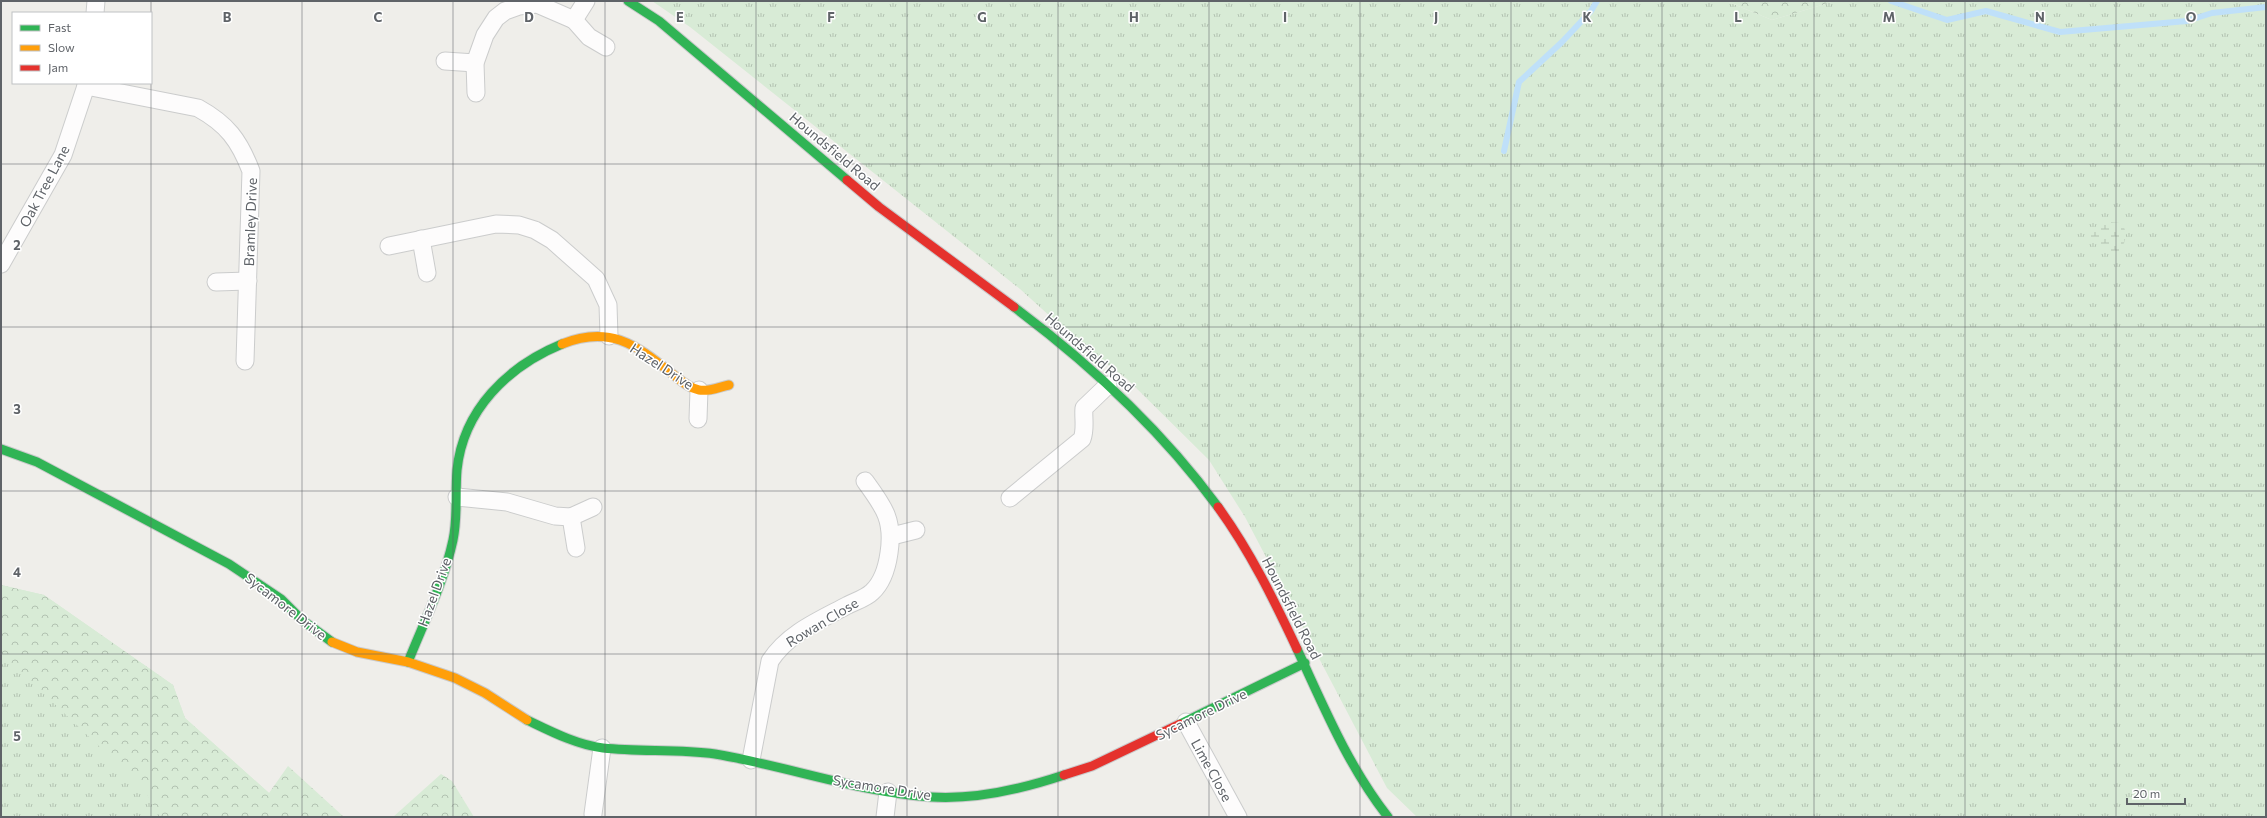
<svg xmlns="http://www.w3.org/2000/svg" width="2267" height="818" viewBox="0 0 2267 818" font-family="Commissioner,sans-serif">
<defs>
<pattern id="grass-tufts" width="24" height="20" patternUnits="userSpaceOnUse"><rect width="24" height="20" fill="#d8ebd6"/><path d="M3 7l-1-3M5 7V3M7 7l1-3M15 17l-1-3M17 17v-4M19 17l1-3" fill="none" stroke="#b2c2b1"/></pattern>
<pattern id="forest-crowns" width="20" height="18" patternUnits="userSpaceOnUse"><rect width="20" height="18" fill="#d8ebd6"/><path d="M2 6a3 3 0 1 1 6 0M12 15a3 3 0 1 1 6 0" fill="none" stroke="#b2c2b1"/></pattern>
<pattern id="wetland-marsh" width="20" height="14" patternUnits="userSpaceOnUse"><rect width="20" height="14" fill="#d8ebd6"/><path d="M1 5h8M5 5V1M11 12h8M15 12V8" fill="none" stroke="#b2c2b1"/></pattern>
</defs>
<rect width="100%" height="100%" fill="#efeeea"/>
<g fill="url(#grass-tufts)">
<path d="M 652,1 L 1726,1 L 1772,20 L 1835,1 L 2266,1 L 2266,817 L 1417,817 L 1387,788 L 1245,517 L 1209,460 L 1126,378 L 1085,348 L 1020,289 L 690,27 Z"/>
<path d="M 1,585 L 44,595 L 173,685 L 185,718 L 269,793 L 252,817 L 1,817 Z"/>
</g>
<g fill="url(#forest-crowns)">
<path d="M 1726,1 L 1835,1 L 1772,20 Z"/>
<path d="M 1,585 L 44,595 L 173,685 L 185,718 L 269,793 L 288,766 L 344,817 L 160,817 L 144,789 L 1,653 Z"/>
<path d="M 441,774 L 452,781 L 474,817 L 393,817 Z"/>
</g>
<path fill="url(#wetland-marsh)" d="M 2111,222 L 2120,223 C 2129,231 2126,241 2120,251 C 2107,254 2097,247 2090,237 L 2091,231 Z"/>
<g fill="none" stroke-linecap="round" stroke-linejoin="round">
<g stroke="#bfe0f9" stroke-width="6">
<path d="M 1891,1 L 1947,20 L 1986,11 L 2060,32 L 2187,21 L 2212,13 L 2266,7"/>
<path d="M 1504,151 L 1519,82 L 1562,42 L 1591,11 L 1597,1"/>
</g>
<g stroke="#cbcccc" stroke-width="19">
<g id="street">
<path d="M 95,13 L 96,1"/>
<path d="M 574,20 L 589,37 L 606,47"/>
<path d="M 445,61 L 475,63"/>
<path d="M 86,86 L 198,108 C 227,124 239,140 251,171 L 245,361"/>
<path d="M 476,93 L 475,63 L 485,35 L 496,18 L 505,11 L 519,6 L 537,4 L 574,20 L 586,1"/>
<path d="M 421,239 L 427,273"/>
<path d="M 389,246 L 496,224 L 519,225 L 535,230 L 552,240 L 596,279 L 608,305 L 609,336"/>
<path d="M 1,264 L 63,155 L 87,83"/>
<path d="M 216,282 L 248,281"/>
<path d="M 698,419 L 699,390"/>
<path d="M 457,497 L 507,502 L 555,516 L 571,517 L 593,507"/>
<path d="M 1010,498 L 1082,439 C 1086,429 1083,418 1084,408 L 1108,385"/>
<path d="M 571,517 L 576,548"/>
<path d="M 892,536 L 916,530"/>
<path d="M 1186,722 L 1238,817"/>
<path d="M 751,760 L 770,661 C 788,633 820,620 848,605 C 856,601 866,598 872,592 C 883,582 887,567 889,553 C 894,520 884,507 865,481"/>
<path d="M 593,814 L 602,748"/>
<path d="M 885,817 L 888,792"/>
</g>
</g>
<g stroke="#cacacb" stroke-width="11">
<g id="fast">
<path d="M 628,1 L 659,21 L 847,180"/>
<path d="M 1014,307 C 1090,364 1161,429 1218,507"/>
<path d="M 1,449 L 37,462 L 229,564 L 281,599 L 302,620 L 332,642"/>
<path d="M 1297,649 C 1324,707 1348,766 1388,817"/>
<path d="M 408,662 C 424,622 444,582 453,540 C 458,517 455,493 457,470 C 463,410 508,366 562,344"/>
<path d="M 527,720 C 550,731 577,745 603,748 C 640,752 678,749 715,754 C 787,766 858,792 931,797 C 975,800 1022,789 1064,775"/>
<path d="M 1180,724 L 1305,663"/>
</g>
</g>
<g stroke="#cacacb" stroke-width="11">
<g id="slow">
<path d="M 562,344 C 609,325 635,344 670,372 C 679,379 688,388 699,390 C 709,392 719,387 729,385"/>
<path d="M 332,642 L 357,652 L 408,662 L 455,678 L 485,693 L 527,720"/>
</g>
</g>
<g stroke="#cacacb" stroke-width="11">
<g id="jam">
<path d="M 847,180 L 879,207 L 1014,307"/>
<path d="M 1218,507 C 1250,551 1274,600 1297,649"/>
<path d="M 1064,775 L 1092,766 L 1180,724"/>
</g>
</g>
<use href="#street" stroke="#fdfcfc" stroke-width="17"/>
<use href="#fast" stroke="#30b455" stroke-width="9"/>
<use href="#slow" stroke="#ff9f0a" stroke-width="9"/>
<use href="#jam" stroke="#e5322d" stroke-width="9"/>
</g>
<path fill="none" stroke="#5f6368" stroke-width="1" stroke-opacity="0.55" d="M 151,1 L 151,817M 302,1 L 302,817M 453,1 L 453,817M 605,1 L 605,817M 756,1 L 756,817M 907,1 L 907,817M 1058,1 L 1058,817M 1209,1 L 1209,817M 1360,1 L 1360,817M 1511,1 L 1511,817M 1662,1 L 1662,817M 1814,1 L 1814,817M 1965,1 L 1965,817M 2116,1 L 2116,817M 1,164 L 2266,164M 1,327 L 2266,327M 1,491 L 2266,491M 1,654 L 2266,654"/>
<g text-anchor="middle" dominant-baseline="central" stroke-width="3" stroke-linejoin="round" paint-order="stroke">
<g font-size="14" fill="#5f6368" stroke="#fff">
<text transform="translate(835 151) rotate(40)">Houndsfield Road</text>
<text transform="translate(44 186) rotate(-62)">Oak Tree Lane</text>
<text transform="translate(250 222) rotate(-88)">Bramley Drive</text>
<text transform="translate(1090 352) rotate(41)">Houndsfield Road</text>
<text transform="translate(662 366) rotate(33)">Hazel Drive</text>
<text transform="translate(434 592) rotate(-70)">Hazel Drive</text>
<text transform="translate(286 606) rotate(38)">Sycamore Drive</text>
<text transform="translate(1292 608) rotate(63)">Houndsfield Road</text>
<text transform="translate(822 622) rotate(-31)">Rowan Close</text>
<text transform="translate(1201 714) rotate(-26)">Sycamore Drive</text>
<text transform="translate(1212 770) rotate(61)">Lime Close</text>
<text transform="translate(882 787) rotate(9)">Sycamore Drive</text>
</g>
</g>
<g font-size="13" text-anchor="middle" font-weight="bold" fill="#5f6368" stroke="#fff" stroke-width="3" stroke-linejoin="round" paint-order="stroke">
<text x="227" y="22">B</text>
<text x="378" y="22">C</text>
<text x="529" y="22">D</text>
<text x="680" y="22">E</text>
<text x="831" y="22">F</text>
<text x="982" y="22">G</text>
<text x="1134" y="22">H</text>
<text x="1285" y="22">I</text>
<text x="1436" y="22">J</text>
<text x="1587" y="22">K</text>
<text x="1738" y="22">L</text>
<text x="1889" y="22">M</text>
<text x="2040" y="22">N</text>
<text x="2191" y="22">O</text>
<text x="17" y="250">2</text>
<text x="17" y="414">3</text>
<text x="17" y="577">4</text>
<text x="17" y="741">5</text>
</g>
<rect width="2267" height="818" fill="none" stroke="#5f6368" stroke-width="4"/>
<rect x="12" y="12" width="140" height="72" fill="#ffffff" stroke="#bfc1c3"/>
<rect x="20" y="25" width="20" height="6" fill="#30b455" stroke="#bfc1c3"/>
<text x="48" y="32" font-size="12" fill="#5f6368">Fast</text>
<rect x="20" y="45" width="20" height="6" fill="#ff9f0a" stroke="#bfc1c3"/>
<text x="48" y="52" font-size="12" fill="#5f6368">Slow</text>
<rect x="20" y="65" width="20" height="6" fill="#e5322d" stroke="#bfc1c3"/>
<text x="48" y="72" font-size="12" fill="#5f6368">Jam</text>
<path d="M2127 798v6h58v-6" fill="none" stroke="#5f6368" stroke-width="2"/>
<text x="2133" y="798" font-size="12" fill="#5f6368" stroke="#ffffff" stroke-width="3" paint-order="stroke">20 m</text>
</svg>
